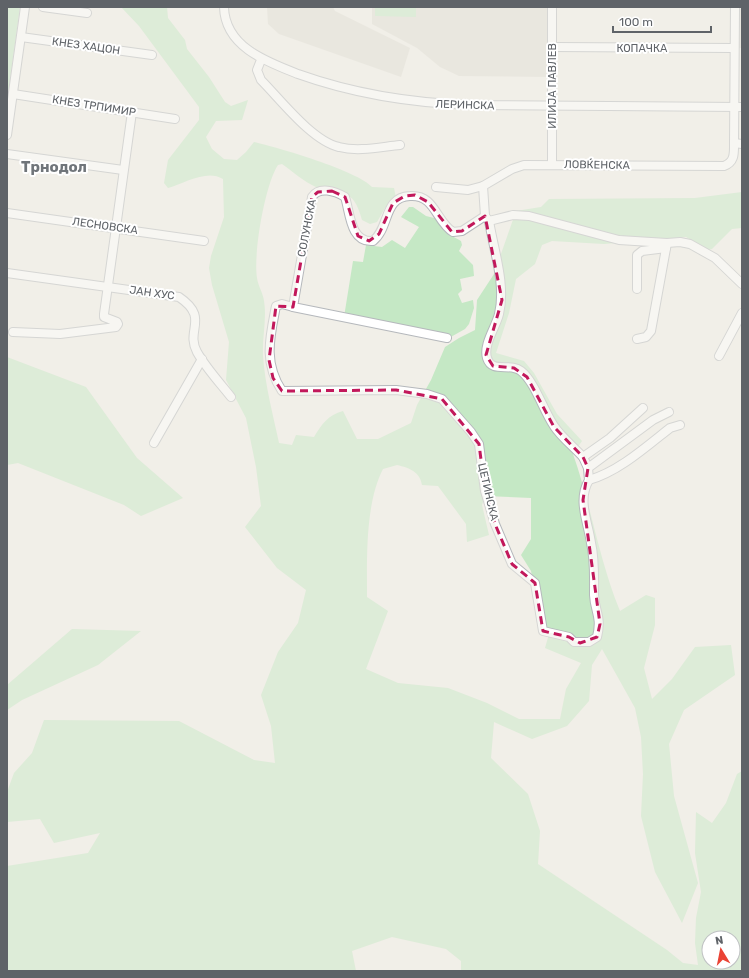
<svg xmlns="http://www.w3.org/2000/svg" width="749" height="978" viewBox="0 0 749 978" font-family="Rubik,sans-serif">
<rect width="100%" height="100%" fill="#f1efe8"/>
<g fill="#e1ded6">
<path d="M 267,7 L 333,7 L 335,11 L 410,48 L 401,77 L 279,34 L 268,24 Z"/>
<path d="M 372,7 L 548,7 L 547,77 L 459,76 L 440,67 L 417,48 L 372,24 Z"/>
<path d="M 735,7 L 742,7 L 742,48 L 733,48 Z"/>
</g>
<g fill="#c5e8c5" fill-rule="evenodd">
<path d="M 7,7 L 20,7 L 7,102 Z"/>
<path d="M 121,7 L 167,7 L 168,18 L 185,40 L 187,49 L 209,77 L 225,102 L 231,106 L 248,100 L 242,120 L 216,121 L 206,137 L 212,149 L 224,159 L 237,160 L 246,152 L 254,142 C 277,147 358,171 372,187 L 394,188 L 396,198 L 385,208 L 377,222 L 370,224 L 362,220 C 353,185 341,197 316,187 C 304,182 292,171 282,164 L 278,165 C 265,184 253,254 257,278 C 258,286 263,293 264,301 C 267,318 262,338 263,356 C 265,385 273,415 279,443 L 292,445 L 296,435 L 314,437 C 322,424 328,415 343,411 L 357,439 L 378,439 L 411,423 L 417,405 L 431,380 L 445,347 L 459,338 L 475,330 L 477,300 L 494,274 L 516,211 L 541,207 L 549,199 L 695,198 L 742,192 L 742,228 L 732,229 L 712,249 L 707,250 L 686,237 L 604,244 L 552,241 L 542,245 L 535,264 L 516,279 L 509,313 L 496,353 L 524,361 L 534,373 L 557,414 L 582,441 L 573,454 C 591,505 599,560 620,611 L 646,595 L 655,598 L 655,625 L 644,668 L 652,699 L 672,679 L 695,647 L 731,645 L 735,675 L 684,710 L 669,744 L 674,796 L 698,883 L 682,923 L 655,872 L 641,816 L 643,774 L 641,737 L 635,708 L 602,649 L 592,665 L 589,701 L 567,726 L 532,739 L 494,722 L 491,758 L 528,794 L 540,831 L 538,864 L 667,950 L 683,963 L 698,965 L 695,943 L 696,918 L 701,892 L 695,853 L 696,812 L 712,823 L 726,803 L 737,774 L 742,771 L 742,971 L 461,971 L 461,961 L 446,949 L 392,937 L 352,951 L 356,971 L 7,971 L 7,866 L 88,853 L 100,833 L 54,843 L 40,819 L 7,822 L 7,792 L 14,773 L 32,753 L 44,720 L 179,721 L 254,760 L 275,763 L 271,726 L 261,695 L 278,652 L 298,623 L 306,590 L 277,568 L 245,527 L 261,506 L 256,467 L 246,418 L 226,380 L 229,342 L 212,285 L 209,268 L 211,256 L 224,217 L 223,179 C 207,169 185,183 168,188 L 164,183 L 168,160 L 199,120 L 199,107 L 139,26 ZM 397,465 C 410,468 420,472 422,485 L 438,486 L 466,524 L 467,542 L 489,535 L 482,505 L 485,496 L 531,498 L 531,539 L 521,555 L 531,571 L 541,623 L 549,634 L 545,648 L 581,663 L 566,689 L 560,719 L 519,719 L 487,703 L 448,688 L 398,683 L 366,669 L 388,611 L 367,597 C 367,558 365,504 383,469 ZM 709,938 L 733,938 L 733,962 L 709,962 Z"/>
<path d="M 375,7 L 416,7 L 416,17 L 375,16 Z"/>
<path d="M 409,207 L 413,207 L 426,216 L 438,219 L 452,236 L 461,241 L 462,245 L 459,251 L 473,265 L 474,276 L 460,279 L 462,290 L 458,294 L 462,303 L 473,300 L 474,308 L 469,324 L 465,329 L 449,338 L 344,317 L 353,261 L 363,262 L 366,245 L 382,247 L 392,240 L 405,248 L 419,227 L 401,217 Z"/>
<path d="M 7,357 L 86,387 L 137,458 L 183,498 L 141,516 L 124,505 L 18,463 L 7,465 Z"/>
<path d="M 72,629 L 141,631 L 98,665 L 22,700 L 7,710 L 7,685 Z"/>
</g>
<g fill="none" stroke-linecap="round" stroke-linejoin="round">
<g stroke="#b5b8bc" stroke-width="10">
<g id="street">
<path d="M 43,7 L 87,13"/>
<path d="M 224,7 C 225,47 267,62 298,74 C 354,94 411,103 471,105 L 742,107"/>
<path d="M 552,7 L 552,164"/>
<path d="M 21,37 L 152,55"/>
<path d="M 552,47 L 733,48"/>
<path d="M 261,60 L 257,70 L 261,80 C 280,99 312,141 339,147 C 358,152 380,147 400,145"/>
<path d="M 13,94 L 175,119"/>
<path d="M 7,135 L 25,7"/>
<path d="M 734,143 L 742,144"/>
<path d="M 7,154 L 123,170"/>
<path d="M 436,187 L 468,190 L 483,186"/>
<path d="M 7,213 L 204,241"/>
<path d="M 489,221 L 513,215 L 529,216 L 619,240 L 667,243 L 680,242 L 690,244 L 715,258 L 742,284"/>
<path d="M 7,273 L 179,297 C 210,318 185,330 197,352 C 206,368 220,383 231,397"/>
<path d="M 637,289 L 637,255 L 642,251 L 666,248"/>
<path d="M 293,307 L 282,304 L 276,306 C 270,337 263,362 282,391 L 396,390 L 427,394 L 442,399 L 471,432 L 479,444 L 485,491 L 495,524 L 512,564 L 535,583 L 543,631 L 569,637 L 574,642 L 589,642 L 597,637 C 602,616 595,613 594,595 C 594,577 595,560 591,543 C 588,522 577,500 589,480 C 618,472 646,447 670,428 L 680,425"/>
<path d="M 13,332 L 60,334 L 116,327 L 118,324 L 117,322 L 104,317 L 104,314 L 132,112"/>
<path d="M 447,338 L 293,307 L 312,197 C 319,186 335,191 345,197 C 350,212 350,243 373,241 C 390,228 383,197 410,196 C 435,194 436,222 453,232 L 462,231 L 485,216"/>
<path d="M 637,339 L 646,337 L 651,331 L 667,243"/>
<path d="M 719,356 L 742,313"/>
<path d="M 154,443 L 202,359"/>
<path d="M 583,457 C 574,447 561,437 554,426 C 543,410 535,382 521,371 C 510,362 492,374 487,358 C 483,344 496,327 499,314 C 506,285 494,251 489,221 L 485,216 L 483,186 L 512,169 L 524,165 L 724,166 C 735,162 734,153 734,143 L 735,7"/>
<path d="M 588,468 L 583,457 L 610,438 L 643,408"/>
<path d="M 589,480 L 588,468 L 653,420 L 669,412"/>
</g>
</g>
<use href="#street" stroke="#fff" stroke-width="8"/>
</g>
<path d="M0 0H749V978H0ZM 332,191 L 345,197 L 358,236 L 369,241 L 379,234 L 393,203 L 405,196 L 415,195 L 428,202 L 452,232 L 462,231 L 485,216 L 502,300 L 486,355 L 493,366 L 514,368 L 527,377 L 554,427 L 583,457 L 588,468 L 583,500 L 600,624 L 597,637 L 580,643 L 569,637 L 543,631 L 535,583 L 512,564 L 495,524 L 485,491 L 479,444 L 442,399 L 396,390 L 282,391 L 273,378 L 269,360 L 276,306 L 293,307 L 312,197 L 318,192 Z" fill="#f1efe8" fill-opacity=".55" fill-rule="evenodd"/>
<path fill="none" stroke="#c2185b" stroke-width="3" stroke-dasharray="8 5" stroke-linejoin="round" d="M 332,191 L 345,197 L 358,236 L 369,241 L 379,234 L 393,203 L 405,196 L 415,195 L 428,202 L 452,232 L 462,231 L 485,216 L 502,300 L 486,355 L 493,366 L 514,368 L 527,377 L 554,427 L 583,457 L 588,468 L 583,500 L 600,624 L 597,637 L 580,643 L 569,637 L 543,631 L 535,583 L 512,564 L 495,524 L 485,491 L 479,444 L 442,399 L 396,390 L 282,391 L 273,378 L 269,360 L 276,306 L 293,307 L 312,197 L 318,192 Z"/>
<g text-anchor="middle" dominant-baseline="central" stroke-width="4" stroke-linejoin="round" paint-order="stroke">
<g font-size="11" fill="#5f6368" stroke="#fff">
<text transform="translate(86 46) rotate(8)">КНЕЗ ХАЦОН</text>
<text x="642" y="48">КОПАЧКА</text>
<text transform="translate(552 86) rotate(-90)">ИЛИЈА ПАВЛЕВ</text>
<text transform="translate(465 105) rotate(2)">ЛЕРИНСКА</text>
<text transform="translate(94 106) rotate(9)">КНЕЗ ТРПИМИР</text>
<text transform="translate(597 165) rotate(1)">ЛОВЌЕНСКА</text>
<text transform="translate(105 226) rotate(8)">ЛЕСНОВСКА</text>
<text transform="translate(307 228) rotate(-79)">СОЛУНСКА</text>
<text transform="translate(152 293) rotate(8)">ЈАН ХУС</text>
<text transform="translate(488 492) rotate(77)">ЦЕТИНСКА</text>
</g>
<g font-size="15" font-weight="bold" fill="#70757a" stroke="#fff">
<text x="54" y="167">Трнодол</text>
</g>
</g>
<rect width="749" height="978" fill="none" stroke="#5f6368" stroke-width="16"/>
<g transform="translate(721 950) rotate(350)"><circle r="19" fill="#ffffff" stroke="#bfc1c3"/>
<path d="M0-3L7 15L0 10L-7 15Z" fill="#ea4335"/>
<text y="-6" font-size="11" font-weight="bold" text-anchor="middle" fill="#5f6368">N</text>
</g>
<path d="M613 26v6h98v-6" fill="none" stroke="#5f6368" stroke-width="2"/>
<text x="619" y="26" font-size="12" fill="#5f6368" stroke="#ffffff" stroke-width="3" paint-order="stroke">100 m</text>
</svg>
